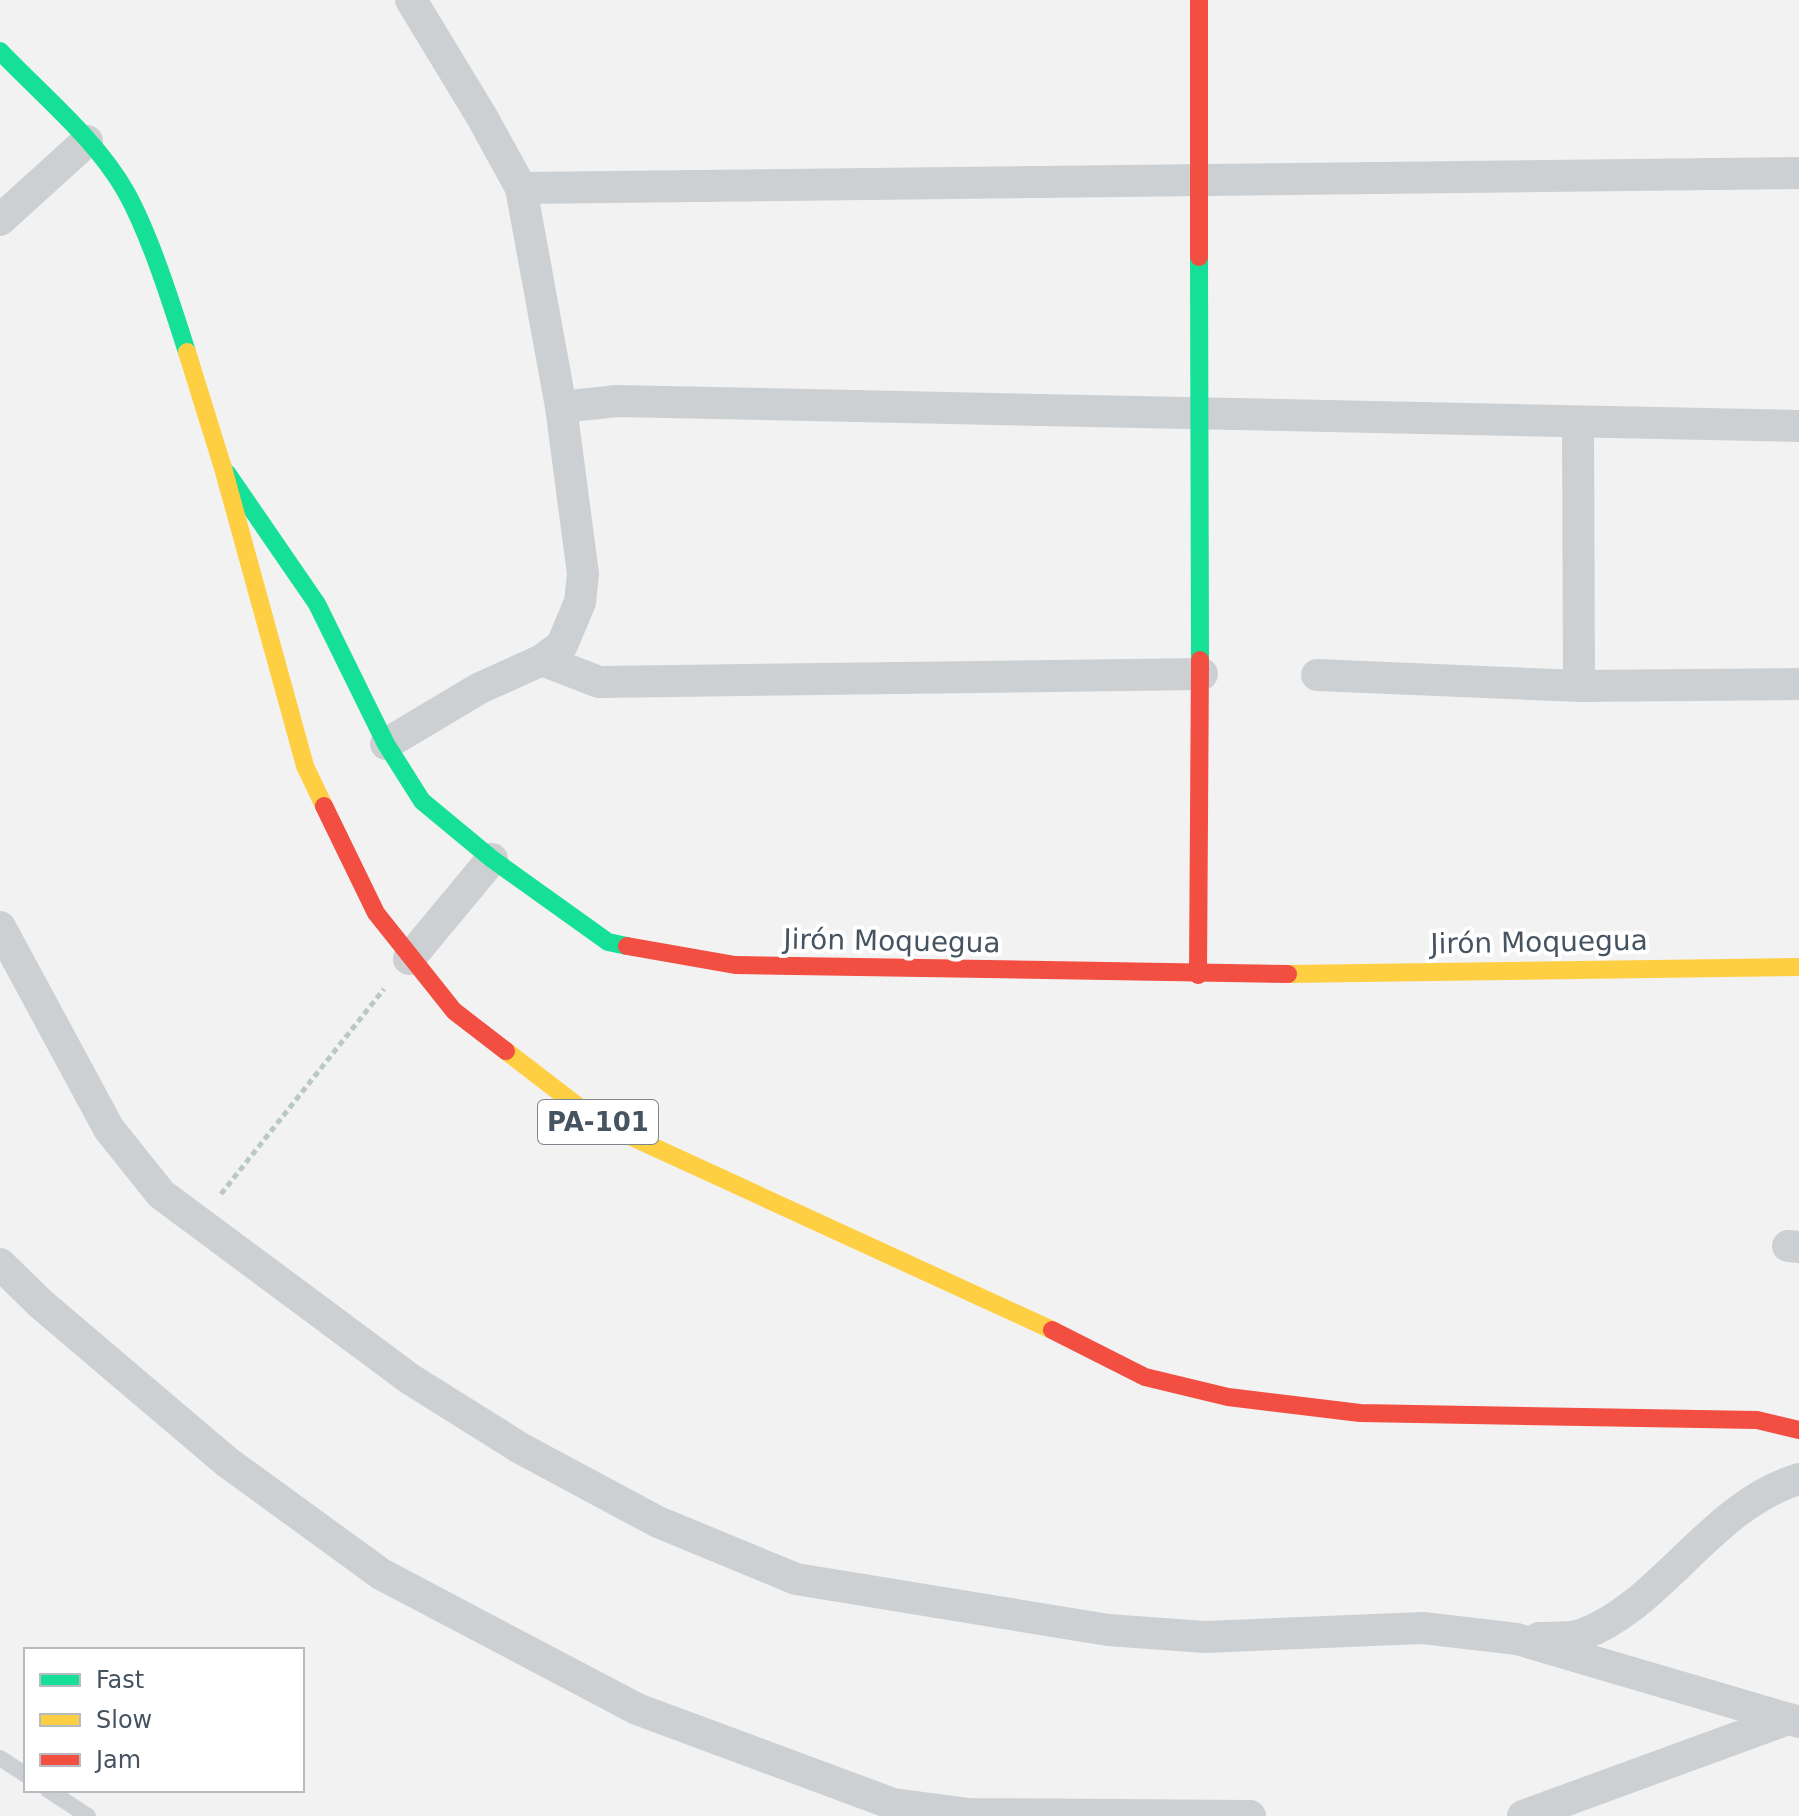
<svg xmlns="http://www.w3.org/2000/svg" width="1799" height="1816" viewBox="0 0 1799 1816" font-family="'DejaVu Sans',sans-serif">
<rect width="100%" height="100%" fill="#f2f2f2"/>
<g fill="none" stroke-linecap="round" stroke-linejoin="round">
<path stroke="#bac8c3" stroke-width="5" stroke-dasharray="6 4" stroke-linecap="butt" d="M 221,1194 L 384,989"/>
<g stroke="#cdd0d3" stroke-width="16">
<path d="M 0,1758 L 26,1775"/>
<path d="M 48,1790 L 88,1816"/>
</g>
<g stroke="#cdd0d3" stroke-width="32">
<path d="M 521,188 L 1799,173"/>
<path d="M 0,220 L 87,141"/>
<path d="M 561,407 L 617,401 L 1799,426"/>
<path d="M 1578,422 L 1579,686"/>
<path d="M 542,660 L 599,682 L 1202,674"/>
<path d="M 1317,675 L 1579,686 L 1799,684"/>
<path d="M 386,744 L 480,688 L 542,660 L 562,645 L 580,602 L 583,574 L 561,407 L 521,188 L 482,117 L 411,0"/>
<path d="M 0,927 L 109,1129 L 161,1194 L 410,1379 L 520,1448 L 658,1522 L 796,1579 L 1108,1630 L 1205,1637 L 1423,1628 L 1517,1639 L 1799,1722"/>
<path d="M 409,959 L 492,859"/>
<path d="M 1788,1246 L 1799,1247"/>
<path d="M 0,1264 L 41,1304 L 227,1462 L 381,1574 L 637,1709 L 893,1804 L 969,1814 L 1250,1816"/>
<path d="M 1539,1638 C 1552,1637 1569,1639 1581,1635 C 1662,1606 1711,1505 1799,1479"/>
<path d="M 1523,1816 L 1788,1719"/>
</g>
<g stroke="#16e098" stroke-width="18">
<path d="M 0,51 C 42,95 96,139 126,192 C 150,235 172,305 187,352"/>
<path d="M 1199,257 L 1200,660"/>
<path d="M 227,473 L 317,604 L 386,744 L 422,801 L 492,859 L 608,942 L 627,946"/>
</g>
<g stroke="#ffcf43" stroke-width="18">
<path d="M 187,352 L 223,468 L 305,766 L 324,806"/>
<path d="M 1288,974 L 1799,967"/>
<path d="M 506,1051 L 597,1121 L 1052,1330"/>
</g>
<g stroke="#f24e42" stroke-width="18">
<path d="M 1199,257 L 1199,0"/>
<path d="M 324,806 L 376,913 L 454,1011 L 506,1051"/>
<path d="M 627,946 L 735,965 L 1288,974"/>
<path d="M 1198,975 L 1200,660"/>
<path d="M 1052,1330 L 1145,1377 L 1228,1397 L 1360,1413 L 1757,1420 L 1799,1430"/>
</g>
</g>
<g text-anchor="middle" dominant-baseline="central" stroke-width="8" stroke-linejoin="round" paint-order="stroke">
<rect fill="#fff" stroke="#7e8790" stroke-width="2" x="538" y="1100" width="120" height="44" rx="6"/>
<g font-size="26" font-weight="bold" fill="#465461">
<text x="598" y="1122">PA-101</text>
</g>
<g font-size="28" fill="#465461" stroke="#fff">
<text transform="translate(892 941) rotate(1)">Jirón Moquegua</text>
<text transform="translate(1539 942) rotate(-1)">Jirón Moquegua</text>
</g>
</g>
<rect x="24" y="1648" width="280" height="144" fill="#ffffff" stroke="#b5bbc0" stroke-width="2"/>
<rect x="40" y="1674" width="40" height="12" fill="#16e098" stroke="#b5bbc0" stroke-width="2"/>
<text x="96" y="1688" font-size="24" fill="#465461">Fast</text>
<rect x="40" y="1714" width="40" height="12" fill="#ffcf43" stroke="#b5bbc0" stroke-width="2"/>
<text x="96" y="1728" font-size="24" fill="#465461">Slow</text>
<rect x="40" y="1754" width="40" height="12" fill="#f24e42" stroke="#b5bbc0" stroke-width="2"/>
<text x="96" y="1768" font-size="24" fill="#465461">Jam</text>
</svg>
